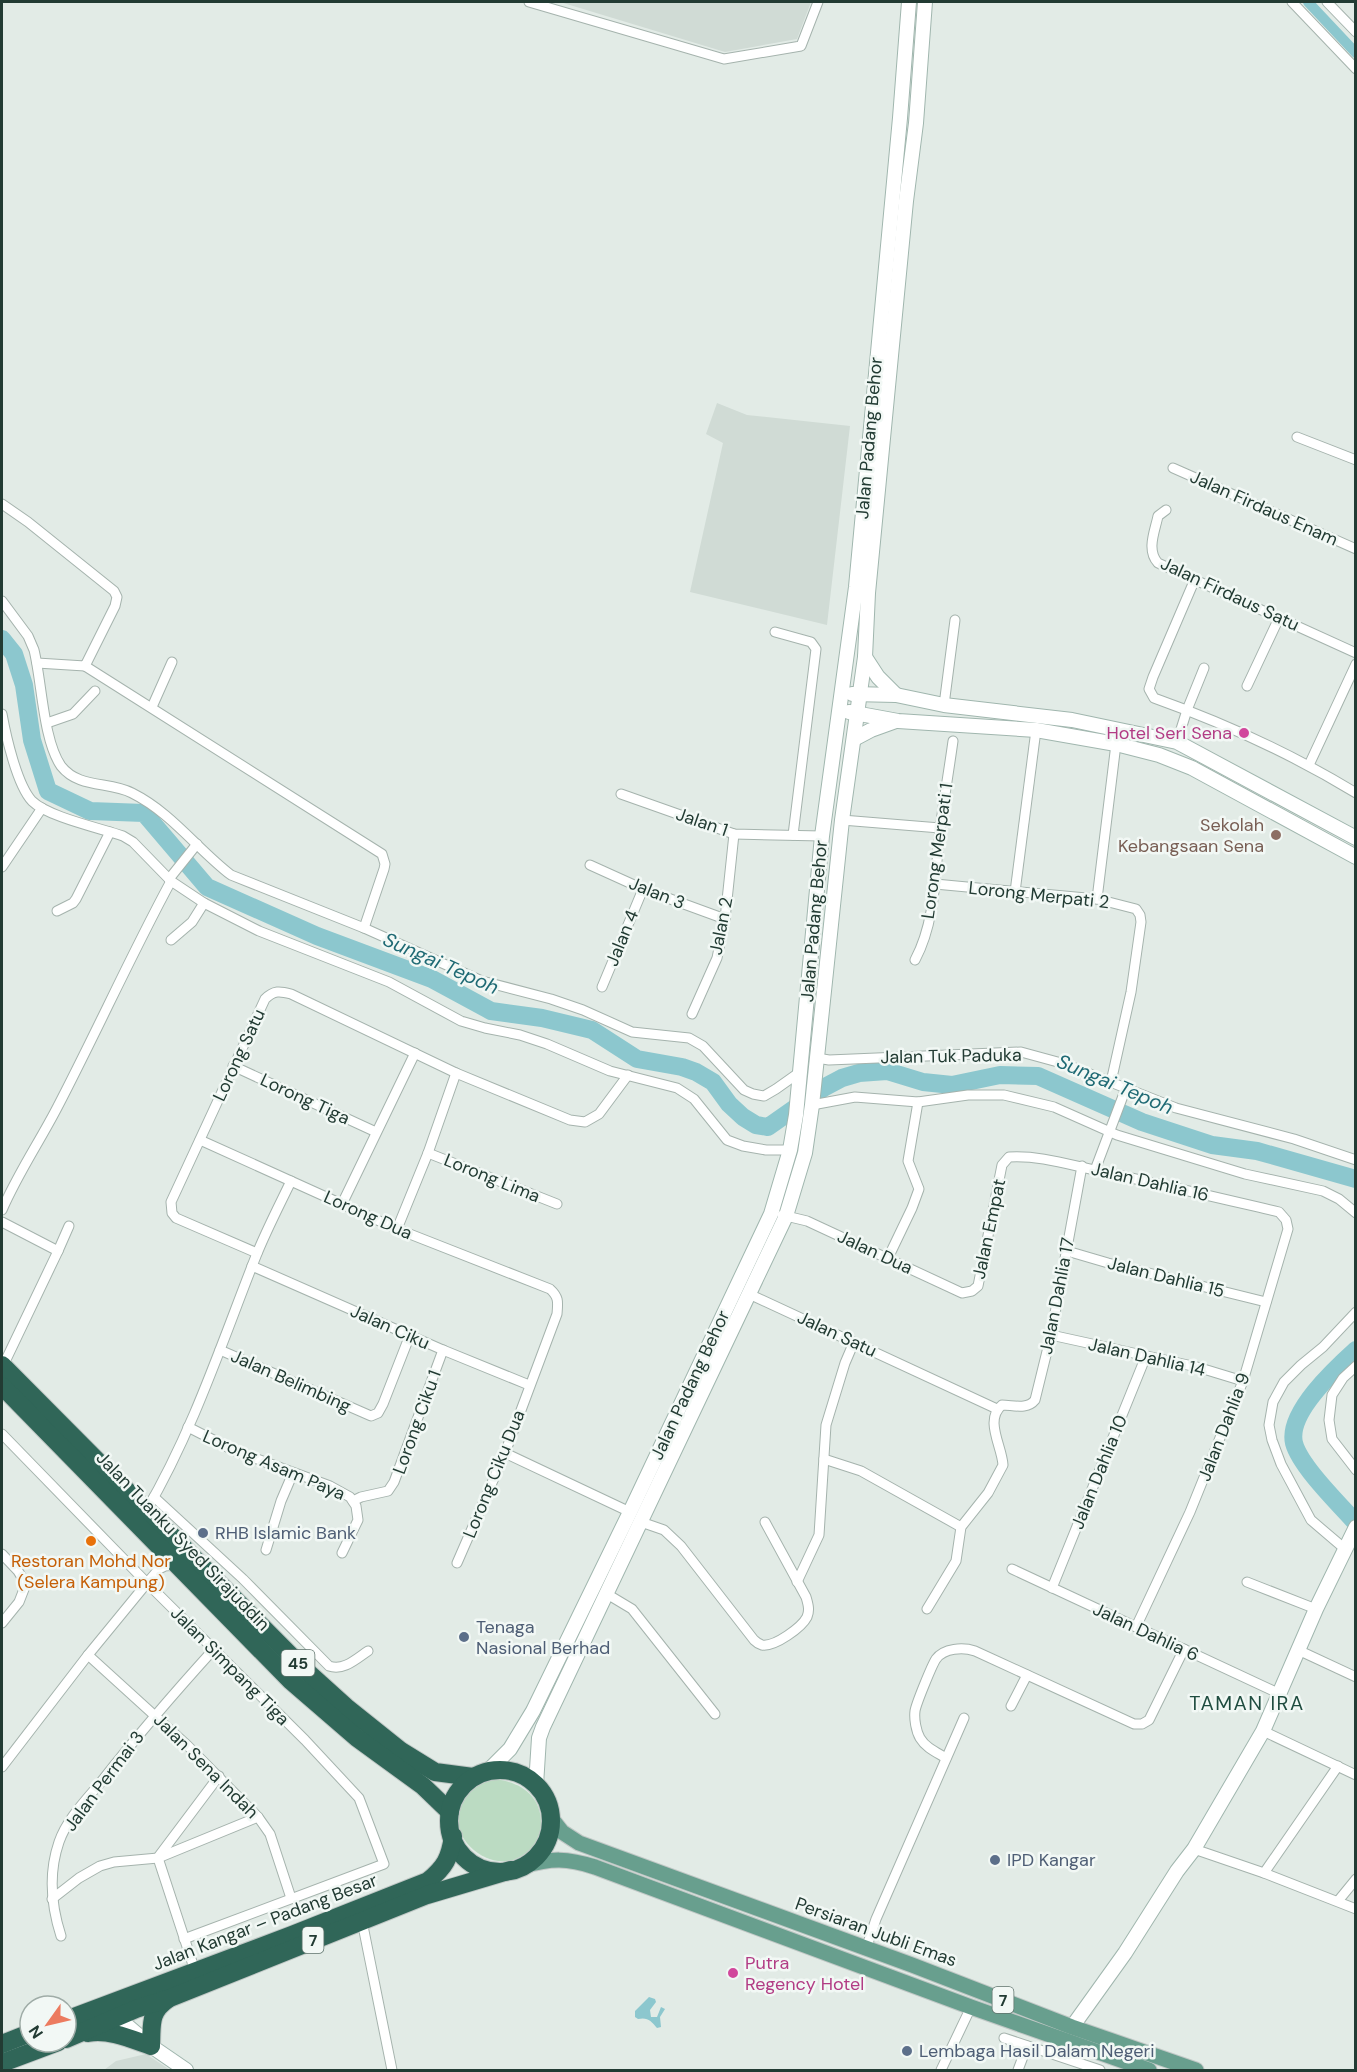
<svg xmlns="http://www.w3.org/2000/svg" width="1357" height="2072" viewBox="0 0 1357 2072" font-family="'DM Sans',sans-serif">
<rect width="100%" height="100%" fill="#e2ebe6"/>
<g fill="#d0dbd5">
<path d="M 560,2 L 811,2 L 797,39 L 725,52 Z"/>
<path d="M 717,403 L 747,415 L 850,426 L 827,625 L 690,592 L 723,443 L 706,434 Z"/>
<path d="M 146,2054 L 170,2070 L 104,2070 L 116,2061 Z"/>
</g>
<path fill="#bbdbc2" d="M 488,1779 C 516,1779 541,1793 541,1823 C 541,1831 538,1839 534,1845 C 491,1898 412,1807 488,1779 Z"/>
<path fill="#8cc7ce" d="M 649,1997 L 655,1999 L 656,2002 L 650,2010 L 651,2017 L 657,2017 L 661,2007 L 665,2009 L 660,2017 L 661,2027 L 657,2028 C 651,2021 648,2017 638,2019 L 635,2017 L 635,2011 Z"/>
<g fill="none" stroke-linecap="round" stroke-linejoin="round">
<path stroke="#8cc7ce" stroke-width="10" d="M 1308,2 L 1356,53"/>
<g stroke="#8cc7ce" stroke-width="18">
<path d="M 2,639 L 14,654 L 24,685 L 32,740 L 48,791 L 90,811 L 144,813 L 207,887 L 317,936 L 432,979 L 491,1011 L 542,1018 L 592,1030 L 637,1059 L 682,1067 L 696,1072 L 713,1082 L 729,1104 L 743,1117 L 756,1125 L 768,1127 L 825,1087 L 842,1078 L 859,1073 L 887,1071 L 923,1082 L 952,1085 L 1000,1075 L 1038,1076 L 1142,1122 L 1212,1145 L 1257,1151 L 1356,1179"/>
<path d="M 1356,1350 C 1336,1368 1287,1413 1294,1443 C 1300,1466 1339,1504 1356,1523"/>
</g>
<g stroke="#a5b3ad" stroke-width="11">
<g id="street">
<path d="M 529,2 L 724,59 L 801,46 L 818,2"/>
<path d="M 1292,2 L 1356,69"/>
<path d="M 1327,2 L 1356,32"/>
<path d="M 1297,437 L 1356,460"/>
<path d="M 1173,468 L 1356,549"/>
<path d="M 2,504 L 28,522 L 114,591 L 117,597 L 115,606 L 85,666 L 37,663"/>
<path d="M 1166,510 L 1158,516 C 1155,531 1146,550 1158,563 L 1356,653"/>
<path d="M 1195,579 L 1153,677 L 1149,689 L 1154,698 C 1224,723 1292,754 1356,793"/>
<path d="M 2,601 L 28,636 L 34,650 C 42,682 43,740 61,766 C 79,789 109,781 132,793 C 172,813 197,849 231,875 L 364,928 L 482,981 L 551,999 L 583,1010 L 632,1032 L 689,1038 L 703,1046 L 744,1090 L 753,1094 L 764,1096 L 776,1089 L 800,1072"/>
<path d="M 775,632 L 811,642 L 816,649 L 793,835"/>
<path d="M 85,666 L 382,854 L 385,864 L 384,869 L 364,928"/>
<path d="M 1247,686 L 1279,618"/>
<path d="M 944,705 L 955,620"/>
<path d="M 152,707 L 172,662"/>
<path d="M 2,714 C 6,736 17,785 32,801 C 48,817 100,828 123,836 L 133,842 L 171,881 L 204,903 L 259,931 L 389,982 L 461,1021 L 485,1028 L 520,1035 L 547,1044 L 610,1071 L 677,1088 L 694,1099 L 727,1140 L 743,1146 L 766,1150 L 790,1150"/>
<path d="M 47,723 L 73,714 L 95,691"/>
<path d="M 1177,742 L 1187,710 L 1204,668"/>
<path d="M 1309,765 L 1356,664"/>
<path d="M 621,794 L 734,834 L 822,836"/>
<path d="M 842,820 L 940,828"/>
<path d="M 590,865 L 643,889 L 725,919"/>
<path d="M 2,867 L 42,808"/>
<path d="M 169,879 L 197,844"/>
<path d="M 935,884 L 1097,899 L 1136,909 L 1140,915 L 1141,922 L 1131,992 L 1111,1082"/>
<path d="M 1015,892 L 1036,730"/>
<path d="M 1097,899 L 1116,744"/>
<path d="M 57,911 L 73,903 L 76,899 L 110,832"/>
<path d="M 171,940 L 192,922 L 204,903"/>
<path d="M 915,960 C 936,921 935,872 940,829 C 944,799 949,770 953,741"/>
<path d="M 602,987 L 643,889"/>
<path d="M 692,1014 L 717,958 L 725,919 L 734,834"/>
<path d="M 817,1058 L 829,1060 L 1021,1052 L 1065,1064 L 1176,1108 L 1294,1139 L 1356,1160"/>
<path d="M 233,1066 L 376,1132"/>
<path d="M 812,1105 L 855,1097 L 918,1102 L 968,1095 L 1004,1095 L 1054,1107 L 1117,1135 L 1245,1174 L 1323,1191 L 1339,1199 L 1356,1213"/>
<path d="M 200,1140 L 397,1229 L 550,1289 C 559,1297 558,1302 557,1314 L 505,1453 L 457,1563"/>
<path d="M 428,1153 L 557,1204"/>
<path d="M 1095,1170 L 1126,1088"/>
<path d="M 342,1204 L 415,1053"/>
<path d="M 2,1210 C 18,1173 40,1141 58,1106 C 97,1031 131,955 171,881"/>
<path d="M 782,1215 L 807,1221 L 962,1293 L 972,1291 L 978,1286 L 1002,1165 L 1009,1157 C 1039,1155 1070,1165 1099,1171 C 1160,1184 1219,1198 1279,1212 L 1286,1220 L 1288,1229 L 1243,1381 L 1190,1512 L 1136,1627"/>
<path d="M 2,1222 L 58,1251 L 3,1366"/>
<path d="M 397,1229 L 428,1153 L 456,1073"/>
<path d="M 58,1251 L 69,1226"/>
<path d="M 1067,1251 L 1108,1263 L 1266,1302"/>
<path d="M 257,1253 L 176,1218 L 172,1213 L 171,1202 L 265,999 C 274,990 280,991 291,994 L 456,1073 L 570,1120 L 585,1122 L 599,1114 L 628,1075"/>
<path d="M 888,1258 L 912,1208 L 919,1189 L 908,1161 L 918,1102"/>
<path d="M 252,1266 L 443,1350 L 529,1385"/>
<path d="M 749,1294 L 997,1409"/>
<path d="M 1051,1335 L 1197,1367 L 1243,1381"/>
<path d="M 220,1350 L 371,1416 L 378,1413 L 383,1404 L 410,1335"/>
<path d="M 1356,1366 L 1343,1378 L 1332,1395 L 1329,1420 L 1332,1439 L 1356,1470"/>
<path d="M 188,1427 L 233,1450 L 330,1486 L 350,1497 L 356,1506 L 358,1520 L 342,1553"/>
<path d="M 2,1434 L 147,1583 L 305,1740 L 359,1798 L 384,1864 L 184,1939"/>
<path d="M 505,1453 L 630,1512"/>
<path d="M 824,1459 L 861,1471 L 961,1527"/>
<path d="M 154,1497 L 243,1579 L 329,1666 C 344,1671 356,1659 368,1651"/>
<path d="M 353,1501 L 361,1497 L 388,1491 L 394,1482 L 443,1350"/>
<path d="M 146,1511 C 193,1431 222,1342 256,1256 C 266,1231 279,1206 291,1181"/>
<path d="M 641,1522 L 664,1530 L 681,1546 L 754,1640 C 756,1642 759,1644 762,1645 C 775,1647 802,1627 807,1617 C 810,1610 808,1604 806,1597 L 765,1522"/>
<path d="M 1345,1549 L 1311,1520 L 1281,1464 L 1272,1440 L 1269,1425 L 1273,1402 L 1284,1382 L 1301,1365 L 1323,1347 L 1356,1312"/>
<path d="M 266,1550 L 281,1501 L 293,1473"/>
<path d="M 2,1554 L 18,1571 L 26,1584 L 19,1602 L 2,1623"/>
<path d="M 1012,1569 L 1280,1694"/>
<path d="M 797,1582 L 819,1535 L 826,1425 L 845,1363 L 854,1342"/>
<path d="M 1247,1582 L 1316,1609"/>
<path d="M 1052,1588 L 1146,1356"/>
<path d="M 607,1594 L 632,1609 L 715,1714"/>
<path d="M 927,1609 L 956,1561 L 961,1527 L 988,1493 L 1003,1465 C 1002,1446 984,1420 1002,1405 C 1013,1405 1027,1410 1035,1400 L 1051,1335 L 1082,1166"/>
<path d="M 1298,1650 L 1356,1677"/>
<path d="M 88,1655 L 187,1745 L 258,1817 L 270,1834 L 291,1898"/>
<path d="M 1011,1706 L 1027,1675"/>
<path d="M 1263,1731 L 1356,1775"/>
<path d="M 946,1758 C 936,1752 926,1748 920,1738 C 916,1731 914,1719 915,1711 C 916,1704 932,1665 936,1659 C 944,1648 963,1647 975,1651 L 1134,1724 L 1142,1724 L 1149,1720 L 1184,1649"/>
<path d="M 2,1767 L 88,1655 L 147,1583 L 159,1569 L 165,1566 L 176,1565"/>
<path d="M 1194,1849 L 1264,1873 L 1356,1909"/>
<path d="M 159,1856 L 219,1776"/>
<path d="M 158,1858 L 195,1971"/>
<path d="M 1264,1873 L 1338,1766"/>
<path d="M 52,1899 L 79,1878 L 100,1866 L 114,1862 L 158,1858 L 258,1817"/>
<path d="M 1338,1901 L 1356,1879"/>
<path d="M 362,1921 L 392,2070"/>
<path d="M 61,1936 C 51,1905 48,1874 59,1842 C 67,1819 86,1800 101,1782 C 137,1736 175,1692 214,1649"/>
<path d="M 866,1949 L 876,1919 L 964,1718"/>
<path d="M 1004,2038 L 1100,2070"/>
<path d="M 941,2070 L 971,2007"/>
<path d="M 1018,2070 L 1027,2046"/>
</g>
</g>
<g stroke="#a0b6ae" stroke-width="16">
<g id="secondary">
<path d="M 865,657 L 878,677 L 896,695"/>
<path d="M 852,694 L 896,695 L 944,705 L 1072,720 L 1177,742 L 1356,838"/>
<path d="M 849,712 L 898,721 L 1036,730 L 1116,744 L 1159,755 L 1192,768 L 1356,857"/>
<path d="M 854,739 L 871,730 L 896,721"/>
<path d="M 487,1772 L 510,1749 L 533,1711 L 630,1512 L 771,1214 L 790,1150 L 796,1115 L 822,836 L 856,587 L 900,118 L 909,2"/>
<path d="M 536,1785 L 539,1738 L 543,1727 L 786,1216 L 805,1153 L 812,1105 L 842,820 L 865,657 L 868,593 L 906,201 L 916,123 L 925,2"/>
<path d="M 117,2017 L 151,2046 L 186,2070"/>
<path d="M 1072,2027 L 1125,1953 L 1177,1871 L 1194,1849 L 1263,1731 L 1316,1609 L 1356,1527"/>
</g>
</g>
<g stroke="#c1c8c6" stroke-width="17">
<g id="primary">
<path d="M 551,1818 L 562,1832 L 579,1843 L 912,1965 L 1072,2027 L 1196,2070"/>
<path d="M 523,1866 C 552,1858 567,1858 595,1867 L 971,2007 L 1149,2070"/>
</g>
</g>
<g stroke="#c1c8c6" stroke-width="20">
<g id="highway">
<path d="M 2,1365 L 305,1670 L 346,1707 L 401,1751 L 435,1772 L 473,1777"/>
<path d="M 2,1386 L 291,1681 L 357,1738 L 423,1786 L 450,1812"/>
<circle cx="500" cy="1821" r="51"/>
<path d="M 66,2020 L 292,1935 L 428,1881 C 445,1867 450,1858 453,1836"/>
<path d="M 88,2033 C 109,2029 131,2039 151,2046 C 152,2024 149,2012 168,1999"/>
<path d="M 66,2039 L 136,2009 L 170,1998 L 427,1895 L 511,1870"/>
<path d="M 2,2044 L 30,2033"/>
<path d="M 2,2063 L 58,2042"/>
</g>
</g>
<use href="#street" stroke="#fff" stroke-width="9"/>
<use href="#secondary" stroke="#fff" stroke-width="14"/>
<use href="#primary" stroke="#689f8e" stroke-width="15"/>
<use href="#highway" stroke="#306658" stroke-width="18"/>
</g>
<g fill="#d1479c" stroke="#f2f8f5" stroke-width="2">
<circle cx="1244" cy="733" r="6"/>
<circle cx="733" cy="1973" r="6"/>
</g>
<circle fill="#8d6e63" stroke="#f2f8f5" stroke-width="2" cx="1276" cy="835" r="6"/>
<g fill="#5c6f8a" stroke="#f2f8f5" stroke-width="2">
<circle cx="203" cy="1533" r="6"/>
<circle cx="464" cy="1637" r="6"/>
<circle cx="995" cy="1860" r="6"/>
<circle cx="907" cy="2051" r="6"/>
</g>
<circle fill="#e8710a" stroke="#f2f8f5" stroke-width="2" cx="91" cy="1541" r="6"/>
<g text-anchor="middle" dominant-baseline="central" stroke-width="5" stroke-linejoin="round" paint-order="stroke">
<g fill="#f2f8f5" stroke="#60746d" stroke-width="1.5">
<rect x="281.5" y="1650" width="33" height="26" rx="4.5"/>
<rect x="302.5" y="1927" width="21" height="26" rx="4.5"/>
<rect x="992.5" y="1987" width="21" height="26" rx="4.5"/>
</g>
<g font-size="16" font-weight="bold" fill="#223b33">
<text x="298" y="1663">45</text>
<text x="313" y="1940">7</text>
<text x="1003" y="2000">7</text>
</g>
<g font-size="18" fill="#223b33" stroke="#f2f8f5">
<text transform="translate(869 438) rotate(-85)">Jalan Padang Behor</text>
<text transform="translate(1264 508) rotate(24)">Jalan Firdaus Enam</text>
<text transform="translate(1230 594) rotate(25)">Jalan Firdaus Satu</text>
<text transform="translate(702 822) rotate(19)">Jalan 1</text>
<text transform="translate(937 851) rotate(-82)">Lorong Merpati 1</text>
<text transform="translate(657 893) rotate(22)">Jalan 3</text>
<text transform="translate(1039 895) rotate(6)">Lorong Merpati 2</text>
<text transform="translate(814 921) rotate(-85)">Jalan Padang Behor</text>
<text transform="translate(721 926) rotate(-79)">Jalan 2</text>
<text transform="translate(622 938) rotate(-68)">Jalan 4</text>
<text transform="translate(239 1055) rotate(-65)">Lorong Satu</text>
<text transform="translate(951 1056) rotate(-1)">Jalan Tuk Paduka</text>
<text transform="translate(305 1099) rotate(25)">Lorong Tiga</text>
<text transform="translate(492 1178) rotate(22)">Lorong Lima</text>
<text transform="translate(1150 1182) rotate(13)">Jalan Dahlia 16</text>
<text transform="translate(368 1215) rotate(24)">Lorong Dua</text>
<text transform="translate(989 1229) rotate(-78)">Jalan Empat</text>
<text transform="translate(875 1252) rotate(25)">Jalan Dua</text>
<text transform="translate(1166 1277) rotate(14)">Jalan Dahlia 15</text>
<text transform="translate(1057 1296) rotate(-79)">Jalan Dahlia 17</text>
<text transform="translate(390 1327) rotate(24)">Jalan Ciku</text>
<text transform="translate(837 1334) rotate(25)">Jalan Satu</text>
<text transform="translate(1147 1357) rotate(13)">Jalan Dahlia 14</text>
<text transform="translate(291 1381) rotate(24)">Jalan Belimbing</text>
<text transform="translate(690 1385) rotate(-65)">Jalan Padang Behor</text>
<text transform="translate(417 1422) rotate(-70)">Lorong Ciku 1</text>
<text transform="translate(1224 1427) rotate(-69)">Jalan Dahlia 9</text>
<text transform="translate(274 1465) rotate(23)">Lorong Asam Paya</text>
<text transform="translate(1099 1472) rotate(-68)">Jalan Dahlia 10</text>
<text transform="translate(494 1474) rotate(-68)">Lorong Ciku Dua</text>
<text transform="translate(183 1541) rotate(46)">Jalan Tuanku Syed Sirajuddin</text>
<text transform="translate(1146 1632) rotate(25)">Jalan Dahlia 6</text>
<text transform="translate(230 1666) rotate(45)">Jalan Simpang Tiga</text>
<text transform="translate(206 1766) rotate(45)">Jalan Sena Indah</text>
<text transform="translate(104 1781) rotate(-53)">Jalan Permai 3</text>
<text transform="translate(265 1922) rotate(-21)">Jalan Kangar – Padang Besar</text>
<text transform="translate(876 1932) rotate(20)">Persiaran Jubli Emas</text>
</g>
<g font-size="18" fill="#b23c85" stroke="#f2f8f5" text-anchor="end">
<text x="1232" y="733">Hotel Seri Sena</text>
<text x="745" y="1963" text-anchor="start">Putra<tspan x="745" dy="21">Regency Hotel</tspan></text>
</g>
<g font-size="18" fill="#785e54" stroke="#f2f8f5" text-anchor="end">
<text x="1264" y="825">Sekolah<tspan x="1264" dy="21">Kebangsaan Sena</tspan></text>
</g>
<g font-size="18" fill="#4e5e75" stroke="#f2f8f5" text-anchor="start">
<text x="215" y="1533">RHB Islamic Bank</text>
<text x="476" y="1627">Tenaga<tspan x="476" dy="21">Nasional Berhad</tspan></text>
<text x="1007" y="1860">IPD Kangar</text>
<text x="919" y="2051">Lembaga Hasil Dalam Negeri</text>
</g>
<g font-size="18" fill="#c56008" stroke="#f2f8f5">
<text x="91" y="1561">Restoran Mohd Nor<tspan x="91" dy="21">(Selera Kampung)</tspan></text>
</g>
<g font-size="20" font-style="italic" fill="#1f6a74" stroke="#f2f8f5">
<text transform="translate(441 963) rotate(24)">Sungai Tepoh</text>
<text transform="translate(1115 1084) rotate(23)">Sungai Tepoh</text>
</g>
<g font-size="20" letter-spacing="1.5" fill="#1f4c3f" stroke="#f2f8f5">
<text x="1247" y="1703">TAMAN IRA</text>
</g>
</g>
<rect width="1357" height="2072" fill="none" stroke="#223b33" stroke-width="6"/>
<g transform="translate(48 2024) rotate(236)"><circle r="28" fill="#f2f8f5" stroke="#9faca7" stroke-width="1.5"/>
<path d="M0-4.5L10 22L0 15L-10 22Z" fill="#ec7b5f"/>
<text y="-9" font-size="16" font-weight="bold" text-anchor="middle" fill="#223b33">N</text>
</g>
</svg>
